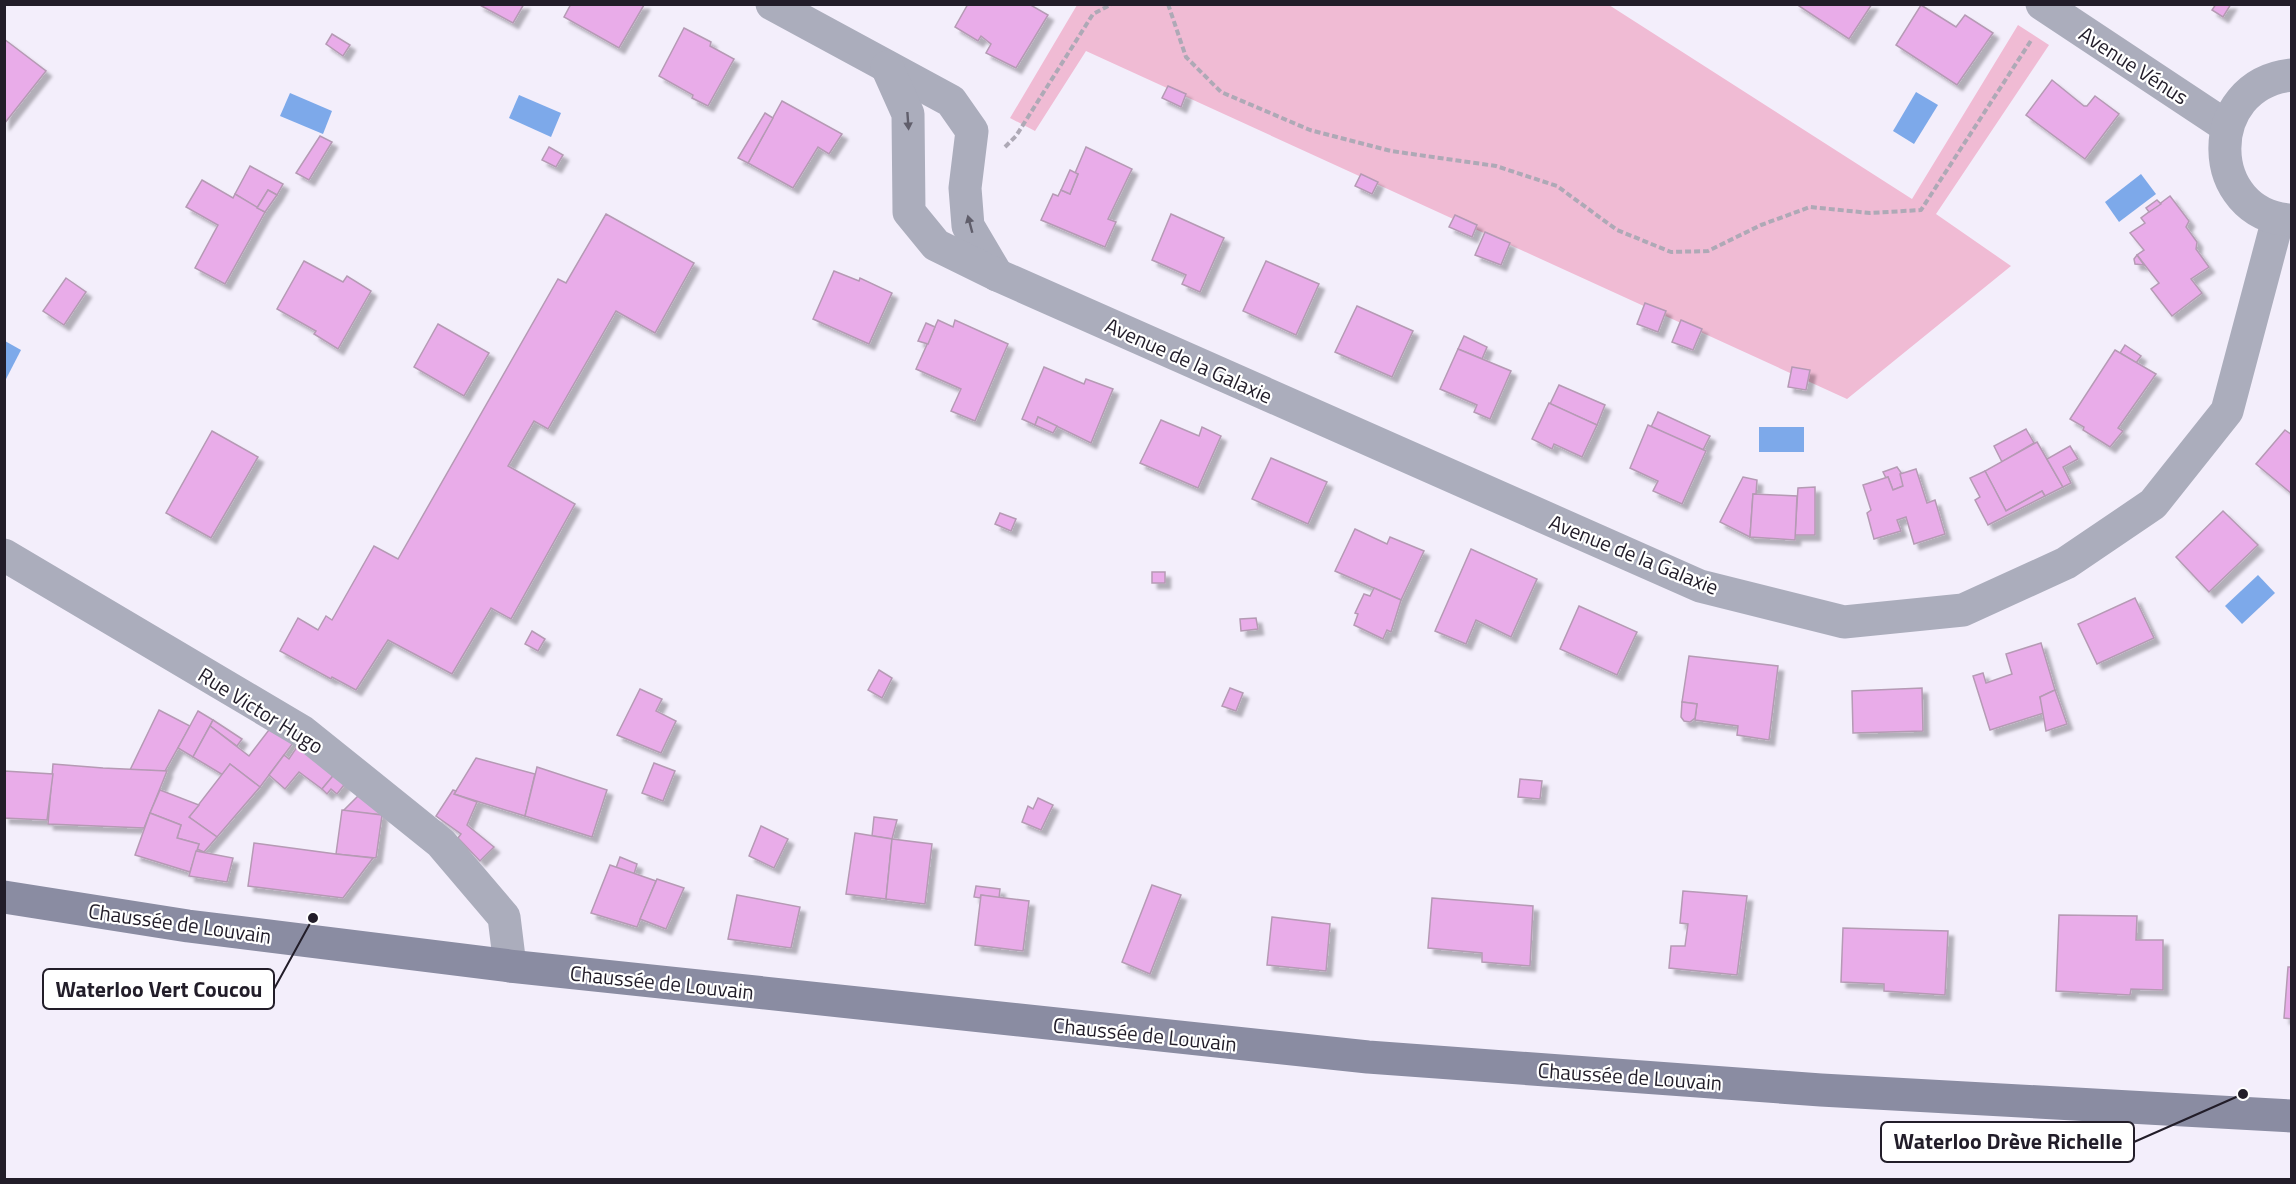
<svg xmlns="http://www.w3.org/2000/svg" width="2296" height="1184" viewBox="0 0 2296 1184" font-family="'Titillium Web',sans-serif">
<defs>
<filter id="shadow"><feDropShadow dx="5.5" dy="5.5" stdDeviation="1.5" flood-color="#0004"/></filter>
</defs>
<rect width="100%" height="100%" fill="#f3eefb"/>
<path fill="#f0bbd4" d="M 1077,5 L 1609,5 L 1912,199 L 2018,25 L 2049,45 L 1936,214 L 2011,266 L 1847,399 L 1086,51 L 1035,131 L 1010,118 Z"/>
<g fill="#7da9ea">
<path d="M 1916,92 L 1938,105 L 1914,144 L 1893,131 Z"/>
<path d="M 290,93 L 332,111 L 323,134 L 280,116 Z"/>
<path d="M 519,95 L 561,113 L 551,137 L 509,118 Z"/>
<path d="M 2141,174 L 2156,194 L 2119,222 L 2105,202 Z"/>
<path d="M 5,341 L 21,350 L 5,381 Z"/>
<rect x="1759" y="427" width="45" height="25"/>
<path d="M 2258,575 L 2275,593 L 2242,624 L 2225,606 Z"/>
</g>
<g fill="#e9ace9" stroke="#b59ab4" stroke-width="1.5" filter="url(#shadow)">
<path d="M 478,4 L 524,4 L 513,23 Z"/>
<path d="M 571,4 L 644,4 L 644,5 L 619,48 L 564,17 Z"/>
<path d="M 968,4 L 1029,4 L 1048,15 L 1016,68 L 986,53 L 991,44 L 981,36 L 978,41 L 955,27 Z"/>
<path d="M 1796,4 L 1872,4 L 1849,39 Z"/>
<path d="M 2216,4 L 2231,4 L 2223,17 L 2212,10 Z"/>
<path d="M 1921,5 L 1956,27 L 1965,15 L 1993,33 L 1957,85 L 1896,45 Z"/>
<path d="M 684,28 L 711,42 L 710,46 L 734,59 L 708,106 L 692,98 L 693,95 L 659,76 Z"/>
<path d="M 332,34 L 350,45 L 343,56 L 326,44 Z"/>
<path d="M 4,39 L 46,71 L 4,124 Z"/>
<path d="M 2052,80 L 2084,106 L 2087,106 L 2095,96 L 2119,114 L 2085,159 L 2026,115 Z"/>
<path d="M 1168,86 L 1186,94 L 1181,107 L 1162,98 Z"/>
<path d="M 782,101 L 842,134 L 829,154 L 818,147 L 793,188 L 748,163 Z"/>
<path d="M 765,113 L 773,118 L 748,163 L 738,158 Z"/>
<path d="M 320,136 L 332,142 L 309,180 L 296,173 Z"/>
<path d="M 549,147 L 563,155 L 556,167 L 542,160 Z"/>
<path d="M 1086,147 L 1132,169 L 1108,219 L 1116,222 L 1105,247 L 1041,220 L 1053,194 L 1058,196 L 1061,190 L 1070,194 L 1078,174 L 1075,173 Z"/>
<path d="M 250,166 L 283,184 L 277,195 L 268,190 L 257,208 L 235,194 Z"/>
<path d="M 1070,170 L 1078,174 L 1070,194 L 1061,190 Z"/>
<path d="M 1361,174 L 1378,182 L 1372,194 L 1355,186 Z"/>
<path d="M 202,180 L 233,198 L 235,194 L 265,212 L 225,284 L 195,268 L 218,225 L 186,207 Z"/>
<path d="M 268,190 L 277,195 L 265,212 L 257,208 Z"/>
<path d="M 2170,196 L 2189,221 L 2186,227 L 2197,242 L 2196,249 L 2209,267 L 2191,279 L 2202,293 L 2172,316 L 2151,289 L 2159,283 L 2137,255 L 2144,250 L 2130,233 L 2145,223 L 2141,218 Z"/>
<path d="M 2157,200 L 2161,204 L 2149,212 L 2146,208 Z"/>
<path d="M 606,214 L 694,263 L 655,333 L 616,311 L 548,429 L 534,421 L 508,466 L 575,504 L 511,619 L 491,608 L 452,674 L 388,640 L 356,690 L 332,677 L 331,679 L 280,651 L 298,618 L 318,630 L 326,616 L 332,620 L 374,546 L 398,559 L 558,279 L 566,283 Z"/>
<path d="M 1171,214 L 1224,238 L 1200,292 L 1182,284 L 1186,275 L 1152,260 Z"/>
<path d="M 1455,215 L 1477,225 L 1472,237 L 1449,227 Z"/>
<path d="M 1485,232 L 1510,243 L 1501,265 L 1475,255 Z"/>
<path d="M 2137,255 L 2144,265 L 2135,264 L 2134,259 Z"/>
<path d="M 304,261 L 343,282 L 347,276 L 371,291 L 338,349 L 314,334 L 316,331 L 277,309 Z"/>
<path d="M 1266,261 L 1319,284 L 1296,335 L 1243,311 Z"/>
<path d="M 834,271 L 859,281 L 860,278 L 892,293 L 869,344 L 813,319 Z"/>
<path d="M 66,278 L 86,292 L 64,325 L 43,311 Z"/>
<path d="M 1645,303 L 1666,311 L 1658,332 L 1637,324 Z"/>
<path d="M 1357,306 L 1413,331 L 1392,377 L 1335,352 Z"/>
<path d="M 938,320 L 953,327 L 955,320 L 1008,344 L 975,421 L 951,411 L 961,389 L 916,369 Z"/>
<path d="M 1681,320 L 1702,329 L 1693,350 L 1672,342 Z"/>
<path d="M 926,323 L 935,327 L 928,344 L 918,341 Z"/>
<path d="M 438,324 L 489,353 L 464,396 L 414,367 Z"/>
<path d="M 1464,336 L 1487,347 L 1482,359 L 1458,349 Z"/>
<path d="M 2125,345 L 2141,356 L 2136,363 L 2120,353 Z"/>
<path d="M 1458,349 L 1511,371 L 1490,419 L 1474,412 L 1477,405 L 1440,389 Z"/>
<path d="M 2115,350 L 2156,374 L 2118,428 L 2123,431 L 2110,447 L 2083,430 L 2084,427 L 2070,419 Z"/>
<path d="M 1044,367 L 1084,384 L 1086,379 L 1113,389 L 1091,443 L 1038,417 L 1035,425 L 1022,419 Z"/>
<path d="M 1792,367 L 1810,370 L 1806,390 L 1788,387 Z"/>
<path d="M 1559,385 L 1605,405 L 1597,425 L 1550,404 Z"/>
<path d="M 1549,403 L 1597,425 L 1582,457 L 1554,444 L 1552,449 L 1532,439 Z"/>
<path d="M 1658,412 L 1710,436 L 1703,450 L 1651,427 Z"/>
<path d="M 1038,417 L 1057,426 L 1053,433 L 1035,425 Z"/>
<path d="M 1161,420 L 1199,436 L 1202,427 L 1221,436 L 1198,488 L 1140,463 Z"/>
<path d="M 1648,425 L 1706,451 L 1682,504 L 1653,491 L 1658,481 L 1630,468 Z"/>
<path d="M 2026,429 L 2034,443 L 2002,462 L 1994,446 Z"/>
<path d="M 2285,430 L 2292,435 L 2292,494 L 2256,464 Z"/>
<path d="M 212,431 L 258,457 L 211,538 L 166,513 Z"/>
<path d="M 2037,442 L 2063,487 L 2045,496 L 2042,491 L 2006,511 L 1985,471 Z"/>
<path d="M 2070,446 L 2078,459 L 2063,467 L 2071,483 L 2063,487 L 2047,459 Z"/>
<path d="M 1271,458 L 1327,482 L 1308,524 L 1252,499 Z"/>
<path d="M 1897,467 L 1902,474 L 1903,486 L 1893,490 L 1888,477 L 1886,478 L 1883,472 Z"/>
<path d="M 1916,469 L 1927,503 L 1935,500 L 1945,534 L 1914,544 L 1906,517 L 1897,520 L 1901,531 L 1874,539 L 1867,513 L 1871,510 L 1863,485 L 1888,477 L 1893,490 L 1903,486 L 1900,474 Z"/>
<path d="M 1985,471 L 2006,511 L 2042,491 L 2045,496 L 1988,525 L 1975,500 L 1980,497 L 1970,478 Z"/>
<path d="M 1743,477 L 1757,480 L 1756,494 L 1753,494 L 1750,537 L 1720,522 Z"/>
<path d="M 1815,487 L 1815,535 L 1795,535 L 1798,488 Z"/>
<path d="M 1753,494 L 1797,496 L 1795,540 L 1750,537 Z"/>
<path d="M 2223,511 L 2258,545 L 2209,592 L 2176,557 Z"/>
<path d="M 1000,513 L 1016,519 L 1011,531 L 995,524 Z"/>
<path d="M 1355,529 L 1387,544 L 1390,537 L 1424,551 L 1401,600 L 1335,571 Z"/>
<path d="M 1471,549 L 1537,579 L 1511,637 L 1476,620 L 1466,644 L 1435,631 Z"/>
<rect x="1152" y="572" width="13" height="11"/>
<path d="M 1374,588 L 1401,600 L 1391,632 L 1387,630 L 1383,639 L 1354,625 L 1358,614 L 1355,613 L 1364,594 L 1370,596 Z"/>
<path d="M 2135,598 L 2154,638 L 2097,664 L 2078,624 Z"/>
<path d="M 1579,606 L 1637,632 L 1617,675 L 1560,649 Z"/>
<path d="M 1256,618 L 1258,629 L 1241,631 L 1240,619 Z"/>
<path d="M 532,631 L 545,639 L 538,651 L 525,644 Z"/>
<path d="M 2041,643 L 2055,690 L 2040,697 L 2044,713 L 1990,730 L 1973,676 L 1983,673 L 1986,683 L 2012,674 L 2006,654 Z"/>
<path d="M 1689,656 L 1778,666 L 1769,740 L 1737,735 L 1738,726 L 1695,720 L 1697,704 L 1682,702 Z"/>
<path d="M 879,670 L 892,678 L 882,698 L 868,690 Z"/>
<path d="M 1230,688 L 1243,693 L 1236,711 L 1222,706 Z"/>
<path d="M 1922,688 L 1923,731 L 1853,733 L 1852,691 Z"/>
<path d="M 640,689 L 662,699 L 656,711 L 676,721 L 661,753 L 617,735 Z"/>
<path d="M 2055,690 L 2067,724 L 2046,731 L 2040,697 Z"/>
<path d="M 1682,702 L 1697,704 L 1695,718 L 1690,722 L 1684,721 L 1681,717 Z"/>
<path d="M 159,710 L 190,726 L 165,771 L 130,770 Z"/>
<path d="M 198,711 L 213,720 L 193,757 L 178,748 Z"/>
<path d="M 213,720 L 242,739 L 237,746 L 210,726 Z"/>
<path d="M 275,722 L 296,739 L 260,787 L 230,764 L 223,775 L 193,757 L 210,726 L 249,756 Z"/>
<path d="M 301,741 L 337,771 L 322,789 L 299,772 L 285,789 L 269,775 L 284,755 L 289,759 Z"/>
<path d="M 476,758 L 535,774 L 525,816 L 454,794 Z"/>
<path d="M 654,763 L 675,771 L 663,801 L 642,793 Z"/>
<path d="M 53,764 L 103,768 L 167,771 L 144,828 L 48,824 Z"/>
<path d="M 230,764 L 260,787 L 217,837 L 189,817 Z"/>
<path d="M 537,767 L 607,790 L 592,837 L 525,816 Z"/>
<path d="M 4,771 L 53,774 L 47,820 L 4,818 Z"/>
<path d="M 337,771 L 347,781 L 337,794 L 331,789 L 327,794 L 322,789 Z"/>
<path d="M 1520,779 L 1542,781 L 1540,799 L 1518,797 Z"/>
<path d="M 160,790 L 199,805 L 189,817 L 217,837 L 204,852 L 197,849 L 199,844 L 177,838 L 181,825 L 150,813 Z"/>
<path d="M 453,790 L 456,791 L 454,794 L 477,802 L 467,825 L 494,847 L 480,861 L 458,838 L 461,834 L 436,816 Z"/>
<path d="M 362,792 L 382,815 L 343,811 Z"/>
<path d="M 1038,798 L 1053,805 L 1041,830 L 1022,822 L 1028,806 L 1033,809 Z"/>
<path d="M 342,810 L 382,815 L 376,858 L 336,854 Z"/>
<path d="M 150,813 L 181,825 L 177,838 L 199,844 L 190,872 L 135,855 Z"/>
<path d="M 874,817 L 897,820 L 892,839 L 872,836 Z"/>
<path d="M 761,826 L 788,839 L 774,868 L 749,856 Z"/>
<path d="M 855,833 L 892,839 L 886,899 L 846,894 Z"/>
<path d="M 892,839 L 932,844 L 925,904 L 886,899 Z"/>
<path d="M 254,843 L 336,854 L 373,858 L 343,898 L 248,886 Z"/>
<path d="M 196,851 L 233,858 L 227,882 L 189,876 Z"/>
<path d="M 620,857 L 637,864 L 634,874 L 616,868 Z"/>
<path d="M 610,865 L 656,881 L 637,927 L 591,913 Z"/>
<path d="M 657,879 L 684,888 L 666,929 L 640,919 Z"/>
<path d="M 1152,885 L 1181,895 L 1150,974 L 1122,962 Z"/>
<path d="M 976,886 L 1000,889 L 999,898 L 981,895 L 980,898 L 974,897 Z"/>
<path d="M 1683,891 L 1747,896 L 1737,975 L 1669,968 L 1671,946 L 1685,946 L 1688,924 L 1680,923 Z"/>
<path d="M 737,895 L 800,907 L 791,948 L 728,939 Z"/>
<path d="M 981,895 L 1029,901 L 1023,951 L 975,945 Z"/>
<path d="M 1432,898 L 1533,906 L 1530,966 L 1482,962 L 1482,953 L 1428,948 Z"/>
<path d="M 2059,915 L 2137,916 L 2136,940 L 2163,940 L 2163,990 L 2131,989 L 2130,995 L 2056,991 Z"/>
<path d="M 1272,917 L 1330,924 L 1326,971 L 1267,965 Z"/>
<path d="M 1843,928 L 1948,931 L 1945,995 L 1884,991 L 1884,984 L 1841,982 Z"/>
<path d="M 2288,967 L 2292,967 L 2292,1019 L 2284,1018 Z"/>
</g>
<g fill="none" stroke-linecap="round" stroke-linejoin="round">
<g stroke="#aea9b6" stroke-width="4" stroke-dasharray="6 3" stroke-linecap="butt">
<path d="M 1168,4 L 1186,57 L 1221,92 L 1310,130 L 1391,151 L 1496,166 L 1557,186 L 1617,230 L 1671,252 L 1708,251 L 1761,225 L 1810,207 L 1870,213 L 1921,210 L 2032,39"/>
<path d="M 1005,147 L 1016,136 L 1093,14 L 1112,4"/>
</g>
<g stroke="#abadbc" stroke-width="33">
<path d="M 772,4 L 951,101 L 972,131 L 965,188 L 968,226 L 997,275"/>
<path d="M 2042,4 L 2226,126"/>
<path d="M 887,67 L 908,114 L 909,212 L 936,245 L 997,275 L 1700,586 L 1844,622 L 1963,610 L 2066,563 L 2153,504 L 2227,411 L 2278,219"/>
<path d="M 2292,75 C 2201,84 2204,216 2292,220"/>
<path d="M 4,555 L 303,732 L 441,843 L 504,917 L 510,966"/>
</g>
<path stroke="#8a8ca2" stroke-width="33" d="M 4,897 L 188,926 L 510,966 L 1368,1057 L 1821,1090 L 2292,1116"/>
</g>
<defs><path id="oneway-solid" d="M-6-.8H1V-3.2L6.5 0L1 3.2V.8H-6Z" transform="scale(1.5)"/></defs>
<g fill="#605e6b">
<use href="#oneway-solid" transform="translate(908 121) rotate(86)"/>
<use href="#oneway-solid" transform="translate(970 224) rotate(-105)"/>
</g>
<g text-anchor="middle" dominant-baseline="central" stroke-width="4.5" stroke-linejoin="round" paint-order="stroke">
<g font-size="21" fill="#221d29" stroke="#fff">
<text transform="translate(2134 65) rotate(33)">Avenue Vénus</text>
<text transform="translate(1189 360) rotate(24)">Avenue de la Galaxie</text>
<text transform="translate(1634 554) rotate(22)">Avenue de la Galaxie</text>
<text transform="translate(261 710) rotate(32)">Rue Victor Hugo</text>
<text transform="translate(180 923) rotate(8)">Chaussée de Louvain</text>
<text transform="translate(662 982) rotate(6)">Chaussée de Louvain</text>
<text transform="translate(1145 1034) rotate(6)">Chaussée de Louvain</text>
<text transform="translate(1630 1076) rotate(4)">Chaussée de Louvain</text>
</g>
</g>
<path fill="none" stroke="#221d29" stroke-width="2" d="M313 918L274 989M2243 1094L2134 1142"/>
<g fill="#221d29" stroke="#fff" stroke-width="2">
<circle cx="313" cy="918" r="6"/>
<circle cx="2243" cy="1094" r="6"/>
</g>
<g fill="#fff" stroke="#221d29" stroke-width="2">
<rect x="43" y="969" width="231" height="40" rx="6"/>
<rect x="1881" y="1122" width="253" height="40" rx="6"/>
</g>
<g font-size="22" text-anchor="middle" font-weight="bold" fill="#221d29">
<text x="159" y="997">Waterloo Vert Coucou</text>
<text x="2008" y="1149">Waterloo Drève Richelle</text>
</g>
<rect width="2296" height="1184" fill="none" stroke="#221d29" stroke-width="12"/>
</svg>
